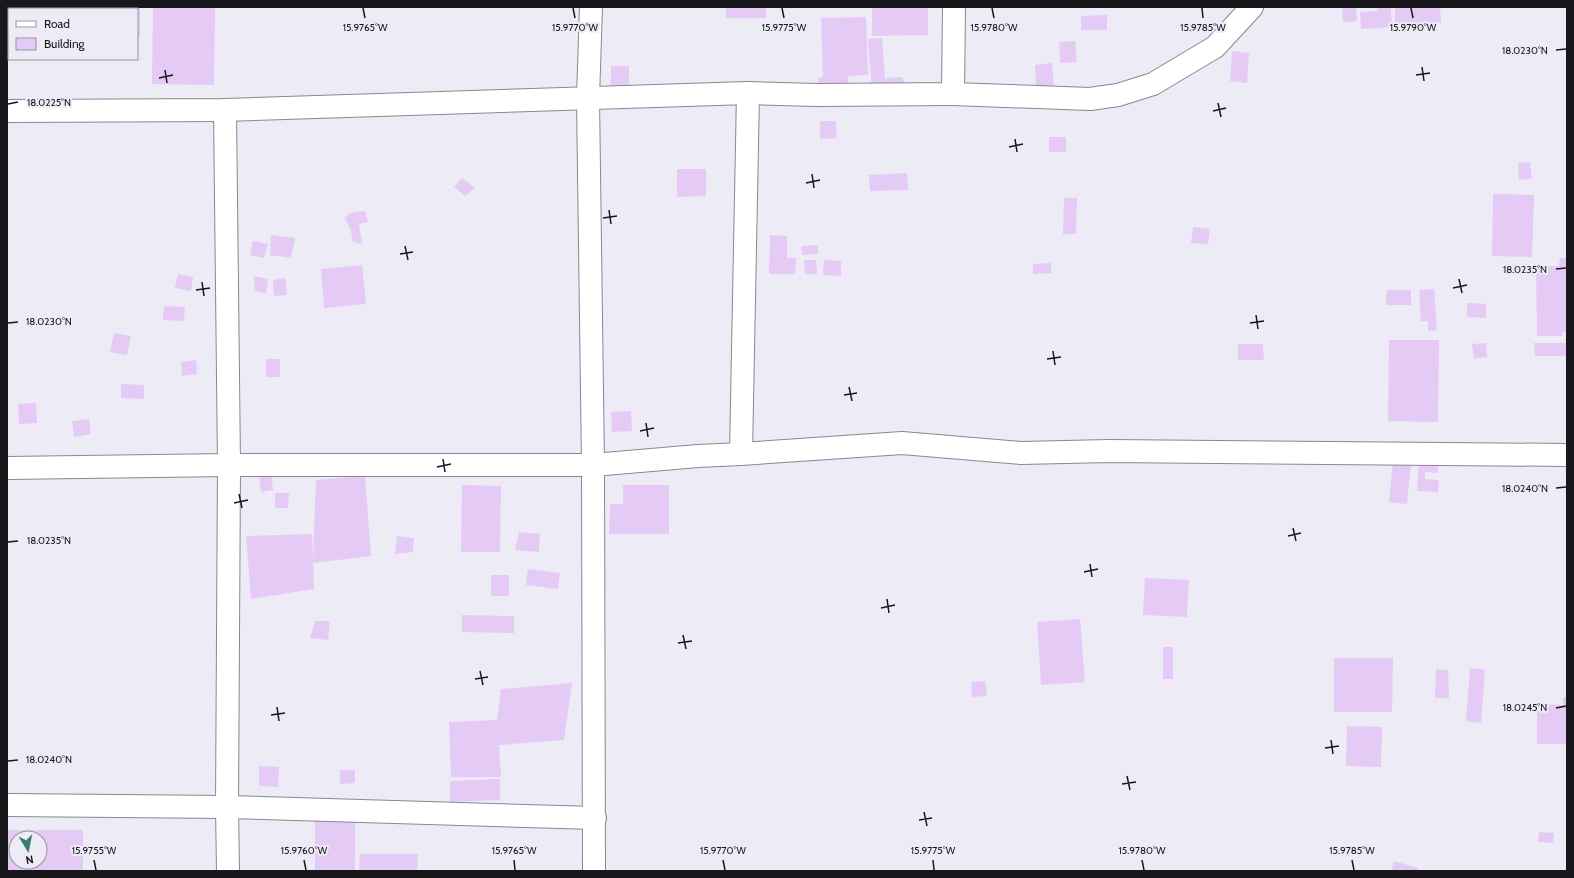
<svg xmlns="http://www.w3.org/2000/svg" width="1574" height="878" viewBox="0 0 1574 878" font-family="Cabin,sans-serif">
<rect width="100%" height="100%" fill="#ecebf6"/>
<g fill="#e5caf6" fill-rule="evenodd">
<path d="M 100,7 L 140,7 L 140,37 L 137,37 L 137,9 L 100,9 Z"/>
<path d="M 153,7 L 215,7 L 214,85 L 152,84 Z"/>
<rect x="726" y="7" width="40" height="11"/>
<path d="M 872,7 L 928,7 L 928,35 L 872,36 Z"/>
<path d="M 1342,7 L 1356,7 L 1357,21 L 1343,22 Z"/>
<path d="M 1377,7 L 1391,7 L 1392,27 L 1361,29 L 1360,12 L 1377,11 Z"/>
<path d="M 1395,7 L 1440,7 L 1441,23 L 1395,24 Z"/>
<path d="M 1107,15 L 1107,30 L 1081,30 L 1081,16 Z"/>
<path d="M 866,17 L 868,75 L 848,76 L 849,92 L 818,93 L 818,78 L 823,77 L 821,18 Z"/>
<path d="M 882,38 L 886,91 L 872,91 L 868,39 Z"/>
<path d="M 1075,41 L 1077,62 L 1060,63 L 1059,42 Z"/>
<path d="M 1232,51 L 1249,53 L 1247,83 L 1230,81 Z"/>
<path d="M 1052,63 L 1054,88 L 1036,90 L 1035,65 Z"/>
<rect x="611" y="66" width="18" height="26"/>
<path d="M 903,77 L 904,90 L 887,91 L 886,78 Z"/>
<path d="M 820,121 L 836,121 L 837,138 L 820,139 Z"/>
<rect x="1049" y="137" width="17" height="15"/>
<path d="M 1530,162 L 1532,179 L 1519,180 L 1518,163 Z"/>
<path d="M 677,169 L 706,169 L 706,196 L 677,197 Z"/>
<path d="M 907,173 L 908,190 L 870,191 L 869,175 Z"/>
<path d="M 462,178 L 475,188 L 465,196 L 454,187 Z"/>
<path d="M 1493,194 L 1534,195 L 1532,257 L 1492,256 Z"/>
<path d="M 1064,198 L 1077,198 L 1076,234 L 1063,234 Z"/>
<path d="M 365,211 L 368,222 L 359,224 L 362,244 L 353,242 L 351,231 L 345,218 L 350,213 Z"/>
<path d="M 1193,227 L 1210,229 L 1208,244 L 1191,243 Z"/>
<path d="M 271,235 L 295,238 L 291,258 L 270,255 Z"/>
<path d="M 770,235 L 787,236 L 787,258 L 796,258 L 795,274 L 769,274 Z"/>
<path d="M 253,241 L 268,244 L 264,258 L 250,255 Z"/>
<path d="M 818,245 L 818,254 L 802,255 L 801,246 Z"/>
<path d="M 1560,258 L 1567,258 L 1567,332 L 1562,332 L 1563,336 L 1537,336 L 1536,266 L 1559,266 Z"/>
<path d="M 804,260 L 816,260 L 817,274 L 805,274 Z"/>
<path d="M 824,260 L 841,261 L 841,276 L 823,275 Z"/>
<path d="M 1051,263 L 1051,273 L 1033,274 L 1033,264 Z"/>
<path d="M 362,265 L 366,304 L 324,308 L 321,269 Z"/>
<path d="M 178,274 L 193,277 L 191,291 L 175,288 Z"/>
<path d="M 254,276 L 268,279 L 266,294 L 255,290 Z"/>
<path d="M 285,278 L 287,295 L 274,296 L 273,280 Z"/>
<path d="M 1434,289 L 1437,330 L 1428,331 L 1428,321 L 1421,321 L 1419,290 Z"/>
<path d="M 1387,290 L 1411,290 L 1411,305 L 1386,305 Z"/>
<path d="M 1467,303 L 1486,304 L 1486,318 L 1467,317 Z"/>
<path d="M 164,306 L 185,307 L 184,321 L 163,320 Z"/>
<path d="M 114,333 L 131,336 L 127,355 L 110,352 Z"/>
<path d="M 1389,340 L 1439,340 L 1438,422 L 1388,421 Z"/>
<path d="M 1486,343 L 1487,357 L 1474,359 L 1472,344 Z"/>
<path d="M 1534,343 L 1567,343 L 1567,356 L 1535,356 Z"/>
<path d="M 1238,344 L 1263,344 L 1264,360 L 1238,360 Z"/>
<rect x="266" y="359" width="14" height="18"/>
<path d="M 196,360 L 197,374 L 182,376 L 181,362 Z"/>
<path d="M 121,384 L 144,385 L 144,399 L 121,398 Z"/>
<path d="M 36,403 L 37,423 L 19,424 L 18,404 Z"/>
<path d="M 631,411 L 632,431 L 612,432 L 611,412 Z"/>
<path d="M 89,419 L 91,434 L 74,437 L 72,421 Z"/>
<path d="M 1419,460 L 1438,461 L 1438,473 L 1425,472 L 1425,479 L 1439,480 L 1438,492 L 1417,491 Z"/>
<path d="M 1393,462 L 1411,463 L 1407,504 L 1389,502 Z"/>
<path d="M 271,473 L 273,490 L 261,492 L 259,475 Z"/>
<path d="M 365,476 L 371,556 L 313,563 L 314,589 L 251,599 L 246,536 L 312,534 L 313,560 L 316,480 Z"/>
<path d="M 462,485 L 501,486 L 500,552 L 461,552 Z"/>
<path d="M 623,485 L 669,485 L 669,534 L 609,534 L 610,504 L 623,504 Z"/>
<path d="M 275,493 L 289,493 L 288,508 L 275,508 Z"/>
<path d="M 519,532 L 540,534 L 539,552 L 515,550 Z"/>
<path d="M 397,536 L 414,538 L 413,552 L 395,554 Z"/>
<path d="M 528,569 L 560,573 L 558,589 L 526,585 Z"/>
<rect x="491" y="575" width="18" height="21"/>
<path d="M 1145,578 L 1189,580 L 1187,617 L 1143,615 Z"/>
<path d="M 462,615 L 514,616 L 514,633 L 462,632 Z"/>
<path d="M 1080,619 L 1085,682 L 1041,685 L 1037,622 Z"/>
<path d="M 315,621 L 330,621 L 328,640 L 310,638 Z"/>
<rect x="1163" y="647" width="10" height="32"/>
<path d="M 1334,658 L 1393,658 L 1392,712 L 1334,712 Z"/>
<path d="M 1470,668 L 1485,670 L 1481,723 L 1466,721 Z"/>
<path d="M 1436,669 L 1448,670 L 1449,698 L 1435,698 Z"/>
<path d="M 985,681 L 987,696 L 972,697 L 971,682 Z"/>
<path d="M 572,683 L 564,740 L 499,745 L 501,777 L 451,777 L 449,722 L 497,720 L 501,689 Z"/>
<path d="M 1563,697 L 1567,697 L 1567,744 L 1537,744 L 1537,704 L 1563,705 Z"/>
<path d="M 1347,726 L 1382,727 L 1381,767 L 1346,766 Z"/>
<path d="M 259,766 L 279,767 L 278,787 L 259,786 Z"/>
<path d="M 340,770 L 355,770 L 355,783 L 340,784 Z"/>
<path d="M 500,779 L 500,800 L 450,802 L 450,781 Z"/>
<rect x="315" y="820" width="40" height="51"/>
<path d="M 7,830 L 83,830 L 83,871 L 7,871 ZM 16,838 L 40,838 L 40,862 L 16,862 Z"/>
<path d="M 1539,832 L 1554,833 L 1553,843 L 1538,842 Z"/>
<path d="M 360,854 L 418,854 L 417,871 L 359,871 Z"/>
<path d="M 1394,861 L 1418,868 L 1417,871 L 1391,871 Z"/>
</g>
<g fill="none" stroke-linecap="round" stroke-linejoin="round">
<g stroke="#898892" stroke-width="24">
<g id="minor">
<path d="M 591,7 L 588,98 L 593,465 L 594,871"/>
<path d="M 953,94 L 1090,99 L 1118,95 L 1153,84 L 1215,47 L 1252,7"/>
<path d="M 225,110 L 229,465 L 227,807 L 228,871"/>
<path d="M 7,111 L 225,110 L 748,93 L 817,95 L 953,94 L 954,7"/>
<path d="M 741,454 L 748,93"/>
<path d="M 7,468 L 229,465 L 593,465 L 698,456 L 741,454 L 902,443 L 1021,453 L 1109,451 L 1567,455"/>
<path d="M 7,805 L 227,807 L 595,818"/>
</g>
</g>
<use href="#minor" stroke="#fff" stroke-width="22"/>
</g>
<path fill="none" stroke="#18181c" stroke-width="1.5" d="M 363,8 L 365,18M 573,8 L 575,18M 782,8 L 784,18M 992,8 L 994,18M 1202,8 L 1203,18M 1411,8 L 1413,18M 1556,50 L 1566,49M 1422,67 L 1424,81M 165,70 L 167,83M 1416,75 L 1430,73M 159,78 L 173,75M 1218,103 L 1221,117M 8,104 L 18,102M 1213,111 L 1226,108M 1015,139 L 1017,152M 1009,147 L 1023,144M 812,174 L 814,188M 806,183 L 820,180M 609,210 L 611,224M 603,218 L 617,216M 405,246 L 408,260M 400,254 L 413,252M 1556,269 L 1566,268M 1459,279 L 1462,293M 202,282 L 204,296M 1453,288 L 1467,285M 196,290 L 210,288M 1256,315 L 1258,329M 8,323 L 18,322M 1250,323 L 1264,321M 1053,351 L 1055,365M 1047,359 L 1061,357M 849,387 L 852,401M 844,395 L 857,393M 646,423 L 648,437M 640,431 L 654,428M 443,459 L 445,472M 437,467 L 451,464M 1556,488 L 1566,487M 239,494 L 242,508M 234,503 L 248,500M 1293,528 L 1296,541M 1288,536 L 1301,533M 8,542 L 18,541M 1090,564 L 1092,577M 1084,572 L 1098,569M 887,599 L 889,613M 881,608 L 895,605M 683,635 L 686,649M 678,643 L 692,641M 480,671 L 483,685M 475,679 L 488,677M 277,707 L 279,721M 1556,708 L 1566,706M 271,715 L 285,713M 1331,740 L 1333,754M 1325,748 L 1339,746M 8,761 L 18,760M 1127,776 L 1130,790M 1122,784 L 1136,782M 924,812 L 927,826M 919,820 L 932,818M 94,860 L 96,870M 304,860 L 306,870M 514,860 L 515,870M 723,860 L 725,870M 933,860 L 934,870M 1142,860 L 1144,870M 1352,860 L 1354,870"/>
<g font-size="10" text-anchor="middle" fill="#18181c" stroke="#ecebf6" stroke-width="4" stroke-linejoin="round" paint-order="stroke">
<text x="784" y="31">15.9775°W</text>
<text x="994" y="31">15.9780°W</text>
<text x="1203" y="31">15.9785°W</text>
<text x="1413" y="31">15.9790°W</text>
<text x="365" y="31">15.9765°W</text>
<text x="575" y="31">15.9770°W</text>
<text x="1525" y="54">18.0230°N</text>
<text x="49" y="106">18.0225°N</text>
<text x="1525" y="273">18.0235°N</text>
<text x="49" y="325">18.0230°N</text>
<text x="1525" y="492">18.0240°N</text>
<text x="49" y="544">18.0235°N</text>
<text x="1525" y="711">18.0245°N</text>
<text x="49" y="763">18.0240°N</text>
<text x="94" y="854">15.9755°W</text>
<text x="304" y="854">15.9760°W</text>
<text x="514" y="854">15.9765°W</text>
<text x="723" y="854">15.9770°W</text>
<text x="933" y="854">15.9775°W</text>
<text x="1142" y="854">15.9780°W</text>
<text x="1352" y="854">15.9785°W</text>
</g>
<rect width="1574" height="878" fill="none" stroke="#18181c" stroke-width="16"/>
<rect x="8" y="8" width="130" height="52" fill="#ecebf6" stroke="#97979f"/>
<rect x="16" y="21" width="20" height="6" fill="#ffffff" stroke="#97979f"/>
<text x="44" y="28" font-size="12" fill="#18181c">Road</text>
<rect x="16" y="38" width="20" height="12" fill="#e5caf6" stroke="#97979f"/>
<text x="44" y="48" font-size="12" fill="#18181c">Building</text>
<g transform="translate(28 850) rotate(170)"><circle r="19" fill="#ecebf6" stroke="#97979f"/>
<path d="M0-3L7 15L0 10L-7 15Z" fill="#3c7c6b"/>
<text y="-6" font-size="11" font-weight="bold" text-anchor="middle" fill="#18181c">N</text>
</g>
</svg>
